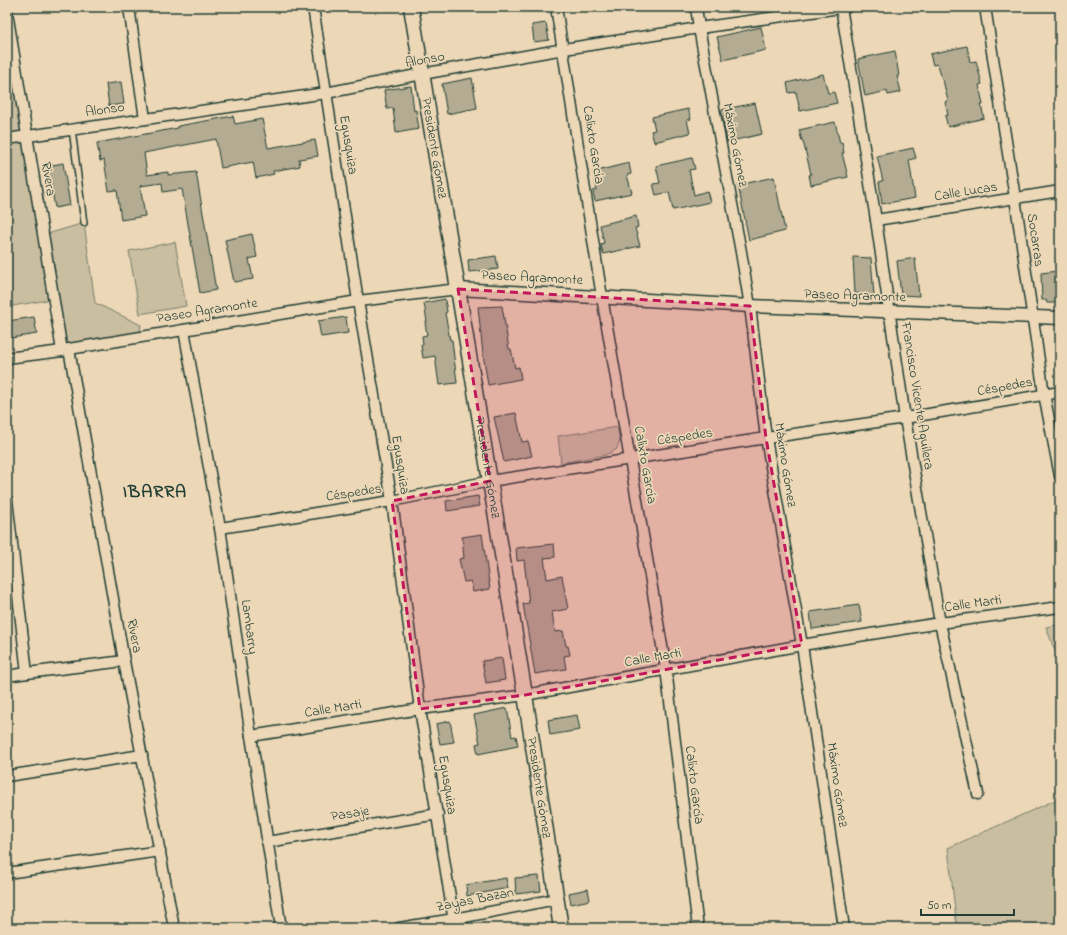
<svg xmlns="http://www.w3.org/2000/svg" width="1067" height="935" viewBox="0 0 1067 935" font-family="'Indie Flower',sans-serif">
<rect width="100%" height="100%" fill="#ecd7b6"/>
<filter id="ink" filterUnits="userSpaceOnUse"><feTurbulence type="fractalNoise" baseFrequency=".025" numOctaves="2"/><feDisplacementMap in="SourceGraphic" scale="8" xChannelSelector="R" yChannelSelector="G"/><feConvolveMatrix kernelMatrix="1 2 1 2 8 2 1 2 1" color-interpolation-filters="sRGB"/></filter>
<g filter="url(#ink)">
<g fill="#cabea1" stroke="#747e6a">
<path d="M 7,12 L 44,235 L 84,223 L 95,303 L 141,325 L 139,338 L 62,351 L 53,299 L 7,307 Z"/>
<path d="M 175,242 L 186,306 L 140,314 L 129,251 Z"/>
<path d="M 617,427 L 620,441 L 616,450 L 605,455 L 561,463 L 558,436 Z"/>
<path d="M 1060,624 L 1060,664 L 1046,627 Z"/>
<path d="M 1060,798 L 1060,928 L 957,928 L 948,848 Z"/>
</g>
<g fill="#b3ac92" stroke="#1f3d34">
<path d="M 546,23 L 549,40 L 534,42 L 532,25 Z"/>
<path d="M 761,27 L 766,50 L 723,60 L 717,37 Z"/>
<path d="M 967,46 L 970,62 L 976,61 L 982,84 L 979,85 L 983,105 L 981,105 L 984,118 L 948,127 L 945,116 L 948,115 L 945,102 L 948,101 L 943,80 L 942,80 L 938,64 L 933,65 L 930,54 Z"/>
<path d="M 895,51 L 899,76 L 897,76 L 901,92 L 888,95 L 887,91 L 865,96 L 858,59 Z"/>
<path d="M 823,74 L 828,93 L 834,92 L 837,103 L 800,111 L 796,92 L 789,93 L 787,83 Z"/>
<path d="M 472,78 L 477,108 L 447,114 L 442,84 Z"/>
<path d="M 121,82 L 124,104 L 109,106 L 106,84 Z"/>
<path d="M 411,86 L 414,111 L 416,110 L 419,129 L 396,133 L 393,108 L 387,109 L 384,90 Z"/>
<path d="M 755,103 L 762,134 L 727,142 L 721,110 Z"/>
<path d="M 688,109 L 691,119 L 687,120 L 690,133 L 654,142 L 651,131 L 655,130 L 652,117 Z"/>
<path d="M 233,116 L 235,124 L 262,119 L 268,148 L 315,140 L 318,156 L 299,159 L 300,166 L 273,171 L 274,174 L 256,178 L 253,162 L 221,168 L 216,139 L 144,153 L 147,175 L 168,172 L 168,175 L 196,172 L 216,290 L 200,293 L 182,189 L 163,192 L 162,183 L 140,186 L 145,216 L 121,220 L 117,190 L 109,191 L 104,160 L 100,161 L 97,143 L 178,128 L 178,126 Z"/>
<path d="M 835,122 L 840,143 L 842,142 L 844,153 L 842,153 L 848,177 L 811,185 L 809,175 L 811,174 L 803,141 L 802,141 L 799,130 Z"/>
<path d="M 913,148 L 916,158 L 909,160 L 915,198 L 882,204 L 879,182 L 883,181 L 877,156 Z"/>
<path d="M 692,158 L 695,169 L 689,170 L 694,195 L 707,191 L 710,202 L 673,210 L 669,192 L 656,195 L 653,184 L 660,183 L 656,166 Z"/>
<path d="M 63,163 L 70,205 L 55,208 L 48,166 Z"/>
<path d="M 629,163 L 631,174 L 627,175 L 632,193 L 595,201 L 593,191 L 597,190 L 593,172 Z"/>
<path d="M 774,177 L 785,231 L 749,240 L 738,185 Z"/>
<path d="M 636,216 L 638,227 L 635,228 L 640,246 L 603,254 L 601,244 L 604,243 L 600,225 Z"/>
<path d="M 252,234 L 257,257 L 249,259 L 253,279 L 234,282 L 225,240 Z"/>
<path d="M 496,256 L 498,269 L 469,272 L 468,260 Z"/>
<path d="M 853,257 L 871,258 L 874,296 L 855,293 Z"/>
<path d="M 915,258 L 919,296 L 901,295 L 897,261 Z"/>
<path d="M 1058,271 L 1057,303 L 1047,303 L 1046,300 L 1042,300 L 1041,273 Z"/>
<path d="M 445,299 L 447,312 L 445,313 L 450,340 L 452,340 L 457,383 L 439,385 L 435,356 L 423,358 L 421,345 L 423,345 L 422,336 L 427,335 L 425,322 L 427,322 L 424,303 Z"/>
<path d="M 502,306 L 509,349 L 511,349 L 515,368 L 519,367 L 521,379 L 488,385 L 483,354 L 478,307 Z"/>
<path d="M 34,317 L 37,334 L 11,338 L 8,321 Z"/>
<path d="M 346,317 L 348,333 L 321,337 L 318,321 Z"/>
<path d="M 516,413 L 522,442 L 528,441 L 532,456 L 504,462 L 494,417 Z"/>
<path d="M 478,496 L 480,506 L 447,511 L 446,501 Z"/>
<path d="M 482,534 L 490,589 L 473,592 L 471,581 L 464,582 L 459,559 L 464,558 L 462,537 Z"/>
<path d="M 554,544 L 555,557 L 544,558 L 547,579 L 562,576 L 568,609 L 552,612 L 555,632 L 563,631 L 566,646 L 568,646 L 570,655 L 564,656 L 566,669 L 535,674 L 523,604 L 529,603 L 524,560 L 517,561 L 516,548 Z"/>
<path d="M 859,605 L 862,622 L 812,629 L 810,612 Z"/>
<path d="M 502,658 L 505,680 L 486,683 L 482,661 Z"/>
<path d="M 507,708 L 512,737 L 516,736 L 518,746 L 478,754 L 476,744 L 480,743 L 474,715 Z"/>
<path d="M 577,715 L 580,730 L 550,735 L 548,720 Z"/>
<path d="M 450,721 L 454,742 L 440,744 L 436,724 Z"/>
<path d="M 539,876 L 541,891 L 516,894 L 515,878 Z"/>
<path d="M 506,878 L 508,888 L 467,896 L 466,885 Z"/>
<path d="M 588,889 L 590,900 L 571,904 L 569,893 Z"/>
</g>
<g fill="none" stroke-linecap="round" stroke-linejoin="round">
<g stroke="#1f3d34" stroke-width="8">
<path id="service" d="M 72,129 L 84,223"/>
</g>
<g stroke="#1f3d34" stroke-width="13">
<g id="minor">
<path d="M 129,7 L 145,119"/>
<path d="M 313,7 L 358,301 L 392,501 L 420,709 L 455,928"/>
<path d="M 556,7 L 602,297 L 666,669 L 698,928"/>
<path d="M 696,7 L 699,28 L 741,252 L 750,306 L 766,438 L 802,645 L 844,928"/>
<path d="M 841,7 L 876,220 L 905,418 L 940,623 L 978,794"/>
<path d="M 985,7 L 1015,198 L 1044,394 L 1060,476"/>
<path d="M 7,12 L 62,351"/>
<path d="M 7,139 L 326,93 L 422,74 L 564,49 L 699,28 L 847,7"/>
<path d="M 876,220 L 1060,191"/>
<path d="M 184,330 L 220,528 L 251,736 L 281,928"/>
<path d="M 69,349 L 124,661 L 174,928"/>
<path d="M 7,358 L 62,351 L 69,349 L 358,301 L 458,289"/>
<path d="M 7,500 L 27,673"/>
<path d="M 220,528 L 392,501 L 490,481 L 766,438 L 905,418 L 1060,392"/>
<path d="M 7,676 L 27,673 L 124,661"/>
<path d="M 251,736 L 420,709 L 525,695 L 802,645 L 940,623 L 1060,607"/>
<path d="M 7,776 L 142,755"/>
<path d="M 267,842 L 438,814"/>
<path d="M 7,873 L 160,851"/>
<path d="M 399,928 L 454,919 L 556,899"/>
</g>
</g>
<g stroke="#1f3d34" stroke-width="15">
<path id="tertiary" d="M 458,289 L 750,306 L 1060,318"/>
</g>
<g stroke="#1f3d34" stroke-width="17">
<g id="secondary">
<path id="s1" d="M 411,7 L 490,481 L 525,695 L 561,928"/>
</g>
</g>
<use href="#service" stroke="#ecd7b6" stroke-width="5"/>
<use href="#minor" stroke="#ecd7b6" stroke-width="10"/>
<use href="#tertiary" stroke="#ecd7b6" stroke-width="12"/>
<use href="#secondary" stroke="#ecd7b6" stroke-width="14"/>
</g>
</g>
<path fill="#c2185b" fill-opacity="0.2" stroke="#c2185b" stroke-width="3" stroke-dasharray="8 5" stroke-linejoin="round" d="M 458,289 L 750,306 L 766,438 L 802,645 L 525,695 L 420,709 L 392,501 L 490,481 Z"/>
<g text-anchor="middle" dominant-baseline="central" stroke-width="3.5" stroke-linejoin="round" paint-order="stroke">
<g font-size="14" fill="#1f3d34" stroke="#ecd7b6">
<text transform="translate(425 60) rotate(-10)">Alonso</text>
<text transform="translate(105 110) rotate(-8)">Alonso</text>
<text transform="translate(348 145) rotate(81)">Egusquiza</text>
<text transform="translate(593 145) rotate(81)">Calixto García</text>
<text transform="translate(735 145) rotate(79)">Máximo Gómez</text>
<text stroke="none"><textPath href="#s1" startOffset="143">Presidente Gómez</textPath></text>
<text transform="translate(48 179) rotate(81)">Rivera</text>
<text transform="translate(966 192) rotate(-9)">Calle Lucas</text>
<text transform="translate(1035 240) rotate(82)">Socarras</text>
<text transform="translate(532 278) rotate(3)">Paseo Agramonte</text>
<text transform="translate(855 296) rotate(2)">Paseo Agramonte</text>
<text transform="translate(207 311) rotate(-9)">Paseo Agramonte</text>
<text transform="translate(1005 387) rotate(-10)">Céspedes</text>
<text transform="translate(917 396) rotate(81)">Francisco Vicente Aguilera</text>
<text transform="translate(685 437) rotate(-9)">Céspedes</text>
<text transform="translate(400 465) rotate(81)">Egusquiza</text>
<text transform="translate(645 465) rotate(80)">Calixto García</text>
<text transform="translate(785 465) rotate(81)">Máximo Gómez</text>
<text stroke="none"><textPath href="#s1" startOffset="467">Presidente Gómez</textPath></text>
<text transform="translate(354 493) rotate(-9)">Céspedes</text>
<text transform="translate(973 604) rotate(-8)">Calle Marti</text>
<text transform="translate(249 627) rotate(82)">Lambarry</text>
<text transform="translate(134 636) rotate(80)">Rivera</text>
<text transform="translate(653 658) rotate(-10)">Calle Marti</text>
<text transform="translate(333 709) rotate(-9)">Calle Marti</text>
<text transform="translate(447 785) rotate(81)">Egusquiza</text>
<text transform="translate(694 785) rotate(83)">Calixto García</text>
<text transform="translate(837 785) rotate(82)">Máximo Gómez</text>
<text stroke="none"><textPath href="#s1" startOffset="791">Presidente Gómez</textPath></text>
<text transform="translate(350 814) rotate(-9)">Pasaje</text>
<text transform="translate(475 900) rotate(-11)">Zayas Bazan</text>
</g>
<g font-size="18" font-weight="bold" letter-spacing="1" fill="#1f3d34" stroke="#ecd7b6">
<text x="155" y="493">IBARRA</text>
</g>
</g>
<rect width="1067" height="935" fill="none" stroke="#ecd7b6" stroke-width="24"/>
<rect x="12" y="12" width="1043" height="911" fill="none" stroke="#1f3d34" stroke-width="1.5" filter="url(#ink)"/>
<path d="M921 909v6h93v-6" fill="none" stroke="#1f3d34" stroke-width="2"/>
<text x="927" y="909" font-size="12" fill="#1f3d34" stroke="#ecd7b6" stroke-width="3" paint-order="stroke">50 m</text>
</svg>
